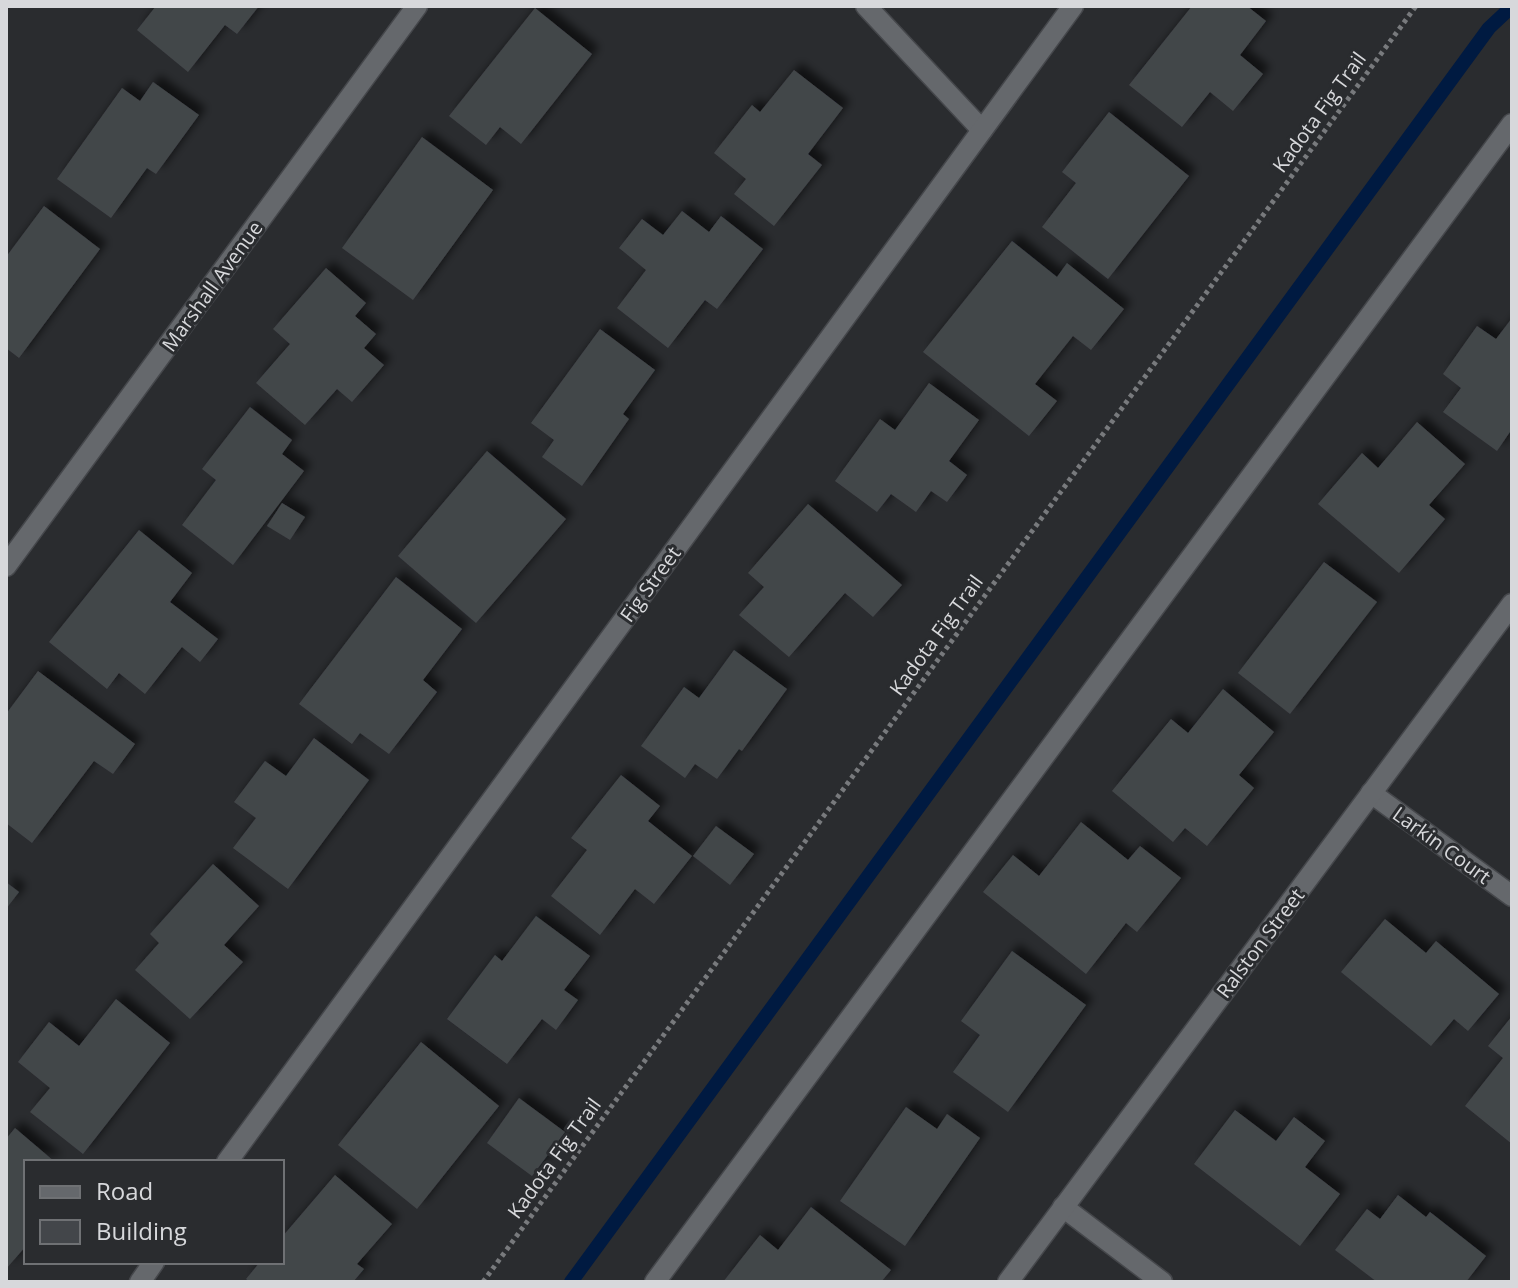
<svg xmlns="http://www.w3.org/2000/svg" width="1518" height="1288" viewBox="0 0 1518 1288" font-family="'Open Sans',sans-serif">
<defs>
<filter id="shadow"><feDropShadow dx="7" dy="-7" stdDeviation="4" flood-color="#0009"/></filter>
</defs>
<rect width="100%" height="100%" fill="#2a2c2f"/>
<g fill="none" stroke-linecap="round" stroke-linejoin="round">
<path stroke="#001a41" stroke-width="14" d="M 571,1282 L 1489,28 L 1505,13"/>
</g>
<g fill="#43464a" filter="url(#shadow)">
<path d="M 156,6 L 259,6 L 237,34 L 225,25 L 188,72 L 137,30 Z"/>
<path d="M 1192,6 L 1247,6 L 1266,21 L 1240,55 L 1263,74 L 1233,111 L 1210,92 L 1182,127 L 1129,85 Z"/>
<path d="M 535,8 L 592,54 L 521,144 L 500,127 L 486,145 L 449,116 Z"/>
<path d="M 794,70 L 843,108 L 808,154 L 822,165 L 774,226 L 734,194 L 746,179 L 714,153 L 752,105 L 760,112 Z"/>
<path d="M 153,82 L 199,115 L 156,174 L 147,168 L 111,218 L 57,179 L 122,88 L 140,101 Z"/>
<path d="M 1109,112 L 1189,176 L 1108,279 L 1042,227 L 1076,183 L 1062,172 Z"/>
<path d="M 422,137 L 493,190 L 413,300 L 342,248 Z"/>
<path d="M 44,206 L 100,249 L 19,358 L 6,348 L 6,257 Z"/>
<path d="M 682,211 L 709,232 L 721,216 L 763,249 L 717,309 L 705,300 L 668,348 L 617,308 L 646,270 L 619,248 L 642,219 L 663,235 Z"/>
<path d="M 1012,241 L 1057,277 L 1067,263 L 1124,309 L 1091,350 L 1073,336 L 1035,384 L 1057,401 L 1029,436 L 923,352 Z"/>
<path d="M 326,268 L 366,303 L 355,316 L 376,334 L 364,348 L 384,365 L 352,402 L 337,389 L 305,425 L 256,383 L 290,344 L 273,329 Z"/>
<path d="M 1512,318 L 1512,429 L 1497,451 L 1443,412 L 1461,388 L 1443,374 L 1477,326 L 1496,339 Z"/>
<path d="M 600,329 L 655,370 L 623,414 L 629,419 L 582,486 L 542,457 L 554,440 L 531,423 Z"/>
<path d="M 929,383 L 979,420 L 949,461 L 967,475 L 947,502 L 931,491 L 916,512 L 891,494 L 877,512 L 835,481 L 880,419 L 895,430 Z"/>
<path d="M 250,407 L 292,440 L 282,454 L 304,471 L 233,565 L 182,525 L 216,480 L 202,469 Z"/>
<path d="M 1417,422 L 1465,464 L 1429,505 L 1445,519 L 1399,573 L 1318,504 L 1362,453 L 1378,468 Z"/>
<path d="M 487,451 L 566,519 L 476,623 L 398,556 Z"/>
<path d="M 282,503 L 305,517 L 290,540 L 267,526 Z"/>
<path d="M 808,504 L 902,585 L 873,617 L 845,593 L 789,657 L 739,615 L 764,587 L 748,573 Z"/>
<path d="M 139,530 L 192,573 L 170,602 L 218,639 L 200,662 L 182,647 L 145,694 L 119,673 L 107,689 L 49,642 Z"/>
<path d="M 1324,562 L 1377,602 L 1290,714 L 1238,673 Z"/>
<path d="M 396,577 L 462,629 L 423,680 L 437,692 L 389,754 L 360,733 L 352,744 L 299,704 Z"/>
<path d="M 734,650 L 787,689 L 742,751 L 739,749 L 717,779 L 695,764 L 685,778 L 641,746 L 684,687 L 699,698 Z"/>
<path d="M 38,671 L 135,744 L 113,774 L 94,761 L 32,843 L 6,823 L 6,714 Z"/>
<path d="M 1223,689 L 1274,732 L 1239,775 L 1254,788 L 1207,846 L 1185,828 L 1173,842 L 1112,791 L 1171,719 L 1188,733 Z"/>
<path d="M 314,738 L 369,780 L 288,889 L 233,848 L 256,818 L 234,802 L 265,761 L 286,776 Z"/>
<path d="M 621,775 L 660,806 L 648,821 L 692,856 L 654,904 L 635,889 L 600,935 L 551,896 L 587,850 L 571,838 Z"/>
<path d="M 1081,822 L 1128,860 L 1140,846 L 1181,878 L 1137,932 L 1126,923 L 1086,974 L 983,892 L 1013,855 L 1039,876 Z"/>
<path d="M 716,826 L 754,854 L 730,885 L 693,856 Z"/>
<path d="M 213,864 L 259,906 L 224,945 L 243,962 L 190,1019 L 135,970 L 159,943 L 150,934 Z"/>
<path d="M 6,882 L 19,892 L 6,909 Z"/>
<path d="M 536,916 L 590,956 L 564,990 L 578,1000 L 556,1030 L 542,1019 L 507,1064 L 447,1019 L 495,955 L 502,961 Z"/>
<path d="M 1385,919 L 1426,953 L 1436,941 L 1499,994 L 1468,1031 L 1454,1019 L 1431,1046 L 1341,972 Z"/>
<path d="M 1012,951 L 1086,1005 L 1008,1112 L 953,1072 L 980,1035 L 961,1021 Z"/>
<path d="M 116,999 L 170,1043 L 83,1154 L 30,1112 L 50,1088 L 18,1062 L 49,1022 L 79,1046 Z"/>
<path d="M 1512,1016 L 1512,1144 L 1465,1106 L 1503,1058 L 1488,1046 Z"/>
<path d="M 421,1042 L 499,1106 L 417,1209 L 338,1145 Z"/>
<path d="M 519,1098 L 565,1132 L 532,1176 L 487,1143 Z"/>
<path d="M 906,1107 L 937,1129 L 947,1114 L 980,1138 L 905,1246 L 840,1201 Z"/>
<path d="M 1235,1110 L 1276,1141 L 1294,1117 L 1325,1141 L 1305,1167 L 1340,1194 L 1300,1246 L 1194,1164 Z"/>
<path d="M 15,1128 L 55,1162 L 26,1162 L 26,1246 L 6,1269 L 6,1139 Z"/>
<path d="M 335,1175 L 392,1224 L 357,1264 L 364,1269 L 353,1282 L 250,1282 L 246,1279 L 260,1262 L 282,1262 L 282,1237 Z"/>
<path d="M 1398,1195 L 1426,1217 L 1430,1212 L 1486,1256 L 1466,1282 L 1377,1282 L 1335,1250 L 1367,1209 L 1380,1219 Z"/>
<path d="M 811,1207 L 891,1270 L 881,1282 L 761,1282 L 758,1280 L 757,1282 L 723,1282 L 760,1235 L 778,1250 Z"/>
</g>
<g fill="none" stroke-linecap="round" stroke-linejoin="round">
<g stroke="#45474b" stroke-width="23">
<path id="service" d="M 655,1282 L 1512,124"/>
</g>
<g stroke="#45474b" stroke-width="23">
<g id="minor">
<path d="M 866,6 L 982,130"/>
<path d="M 6,566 L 417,6"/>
<path d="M 1371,793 L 1512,896"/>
<path d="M 227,1162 L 1073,6"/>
<path d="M 1063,1207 L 1162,1282"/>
<path d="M 140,1282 L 154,1262"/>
<path d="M 1008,1282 L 1512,604"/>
</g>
</g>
<path stroke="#787a7d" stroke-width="5" stroke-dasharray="4 4" stroke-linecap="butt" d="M 483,1282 L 1416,6"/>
<use href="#service" stroke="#65686c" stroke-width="20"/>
<use href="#minor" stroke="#65686c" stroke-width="20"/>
</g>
<g text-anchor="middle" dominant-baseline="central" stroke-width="6" stroke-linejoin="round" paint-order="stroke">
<g font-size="20" fill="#d7d8db" stroke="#2a2c2f">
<text transform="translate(1319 112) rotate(-54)">Kadota Fig Trail</text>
<text transform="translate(212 286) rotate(-54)">Marshall Avenue</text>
<text transform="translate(650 584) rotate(-54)">Fig Street</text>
<text transform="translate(936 635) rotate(-54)">Kadota Fig Trail</text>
<text transform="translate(1442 845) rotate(36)">Larkin Court</text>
<text transform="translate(1260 943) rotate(-53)">Ralston Street</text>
<text transform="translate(554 1158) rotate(-54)">Kadota Fig Trail</text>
</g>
</g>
<rect width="1518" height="1288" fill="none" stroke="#d7d8db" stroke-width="16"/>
<rect x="24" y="1160" width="260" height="104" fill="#2a2c2f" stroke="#6f7174" stroke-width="2"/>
<rect x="40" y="1186" width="40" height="12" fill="#65686c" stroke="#6f7174" stroke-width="2"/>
<text x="96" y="1200" font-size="24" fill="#d7d8db">Road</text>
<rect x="40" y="1220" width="40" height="24" fill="#43464a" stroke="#6f7174" stroke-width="2"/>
<text x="96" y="1240" font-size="24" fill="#d7d8db">Building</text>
</svg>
